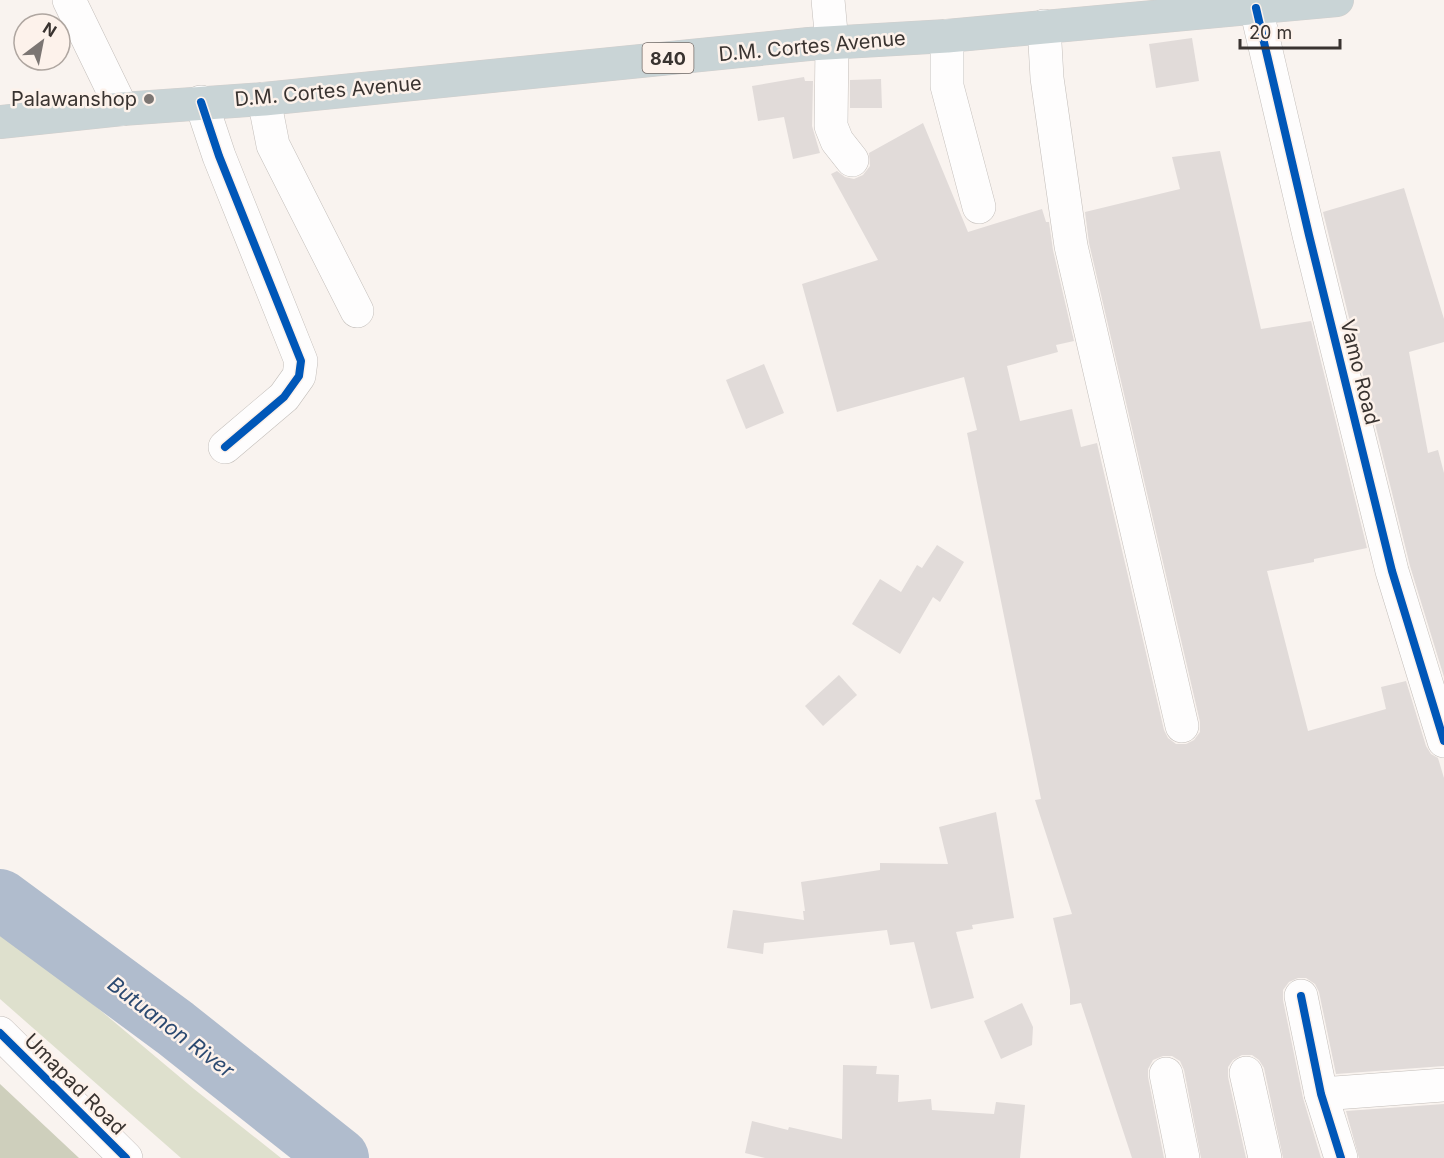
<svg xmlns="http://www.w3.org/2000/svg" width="1444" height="1158" viewBox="0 0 1444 1158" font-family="Inter,sans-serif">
<rect width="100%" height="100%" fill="#f9f3ef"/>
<path fill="#dee0cd" d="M 0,926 L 194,1089 L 281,1158 L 181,1158 L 0,999 Z"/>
<path fill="#cecfbc" d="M 0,1084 L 79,1158 L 0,1158 Z"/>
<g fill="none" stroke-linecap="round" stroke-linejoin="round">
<path stroke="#b0bccd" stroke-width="60" d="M 0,899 L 175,1028 L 339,1158"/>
</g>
<g fill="#e1dbd9">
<path d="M 1192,38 L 1199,81 L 1156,88 L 1149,44 Z"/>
<path d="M 804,77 L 805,81 L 813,81 L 812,126 L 820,153 L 793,159 L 784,117 L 758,121 L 752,86 Z"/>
<path d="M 881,79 L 882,108 L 850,108 L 850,80 Z"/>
<path d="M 923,123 L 968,232 L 1042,209 L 1046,222 L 1049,222 L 1053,250 L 1074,341 L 1056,345 L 1058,352 L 1007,366 L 1020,421 L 1072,409 L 1081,447 L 1097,443 L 1164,730 L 1168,738 L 1176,744 L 1186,744 L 1194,740 L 1200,732 L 1200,722 L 1089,243 L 1085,212 L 1180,189 L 1172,157 L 1220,151 L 1261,329 L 1311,321 L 1367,548 L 1314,559 L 1314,562 L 1267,571 L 1308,731 L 1386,709 L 1381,687 L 1406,681 L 1426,746 L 1431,754 L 1438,758 L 1444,778 L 1444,1066 L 1336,1074 L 1319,992 L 1315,984 L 1306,978 L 1298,978 L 1289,982 L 1283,990 L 1283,1000 L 1303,1098 L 1321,1158 L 1283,1158 L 1264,1068 L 1259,1060 L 1252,1055 L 1242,1055 L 1233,1060 L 1228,1067 L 1228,1077 L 1246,1158 L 1201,1158 L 1184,1070 L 1180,1061 L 1172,1056 L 1163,1056 L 1153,1060 L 1148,1069 L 1148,1077 L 1164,1158 L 1132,1158 L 1081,1003 L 1070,1005 L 1070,990 L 1053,918 L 1072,914 L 1035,800 L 1041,799 L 967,433 L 977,430 L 964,377 L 837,412 L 802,284 L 878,260 L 831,174 L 837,171 L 845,177 L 854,179 L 863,175 L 870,166 L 869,153 Z"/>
<path d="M 1404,188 L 1444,319 L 1444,342 L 1409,352 L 1428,453 L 1438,450 L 1444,473 L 1444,677 L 1410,566 L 1323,212 Z"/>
<path d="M 764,364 L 784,413 L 746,429 L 726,380 Z"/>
<path d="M 937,545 L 964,562 L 940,602 L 933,597 L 900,654 L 852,624 L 880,579 L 901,592 L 917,565 L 922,568 Z"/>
<path d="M 839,675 L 857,695 L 823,726 L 805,706 Z"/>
<path d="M 996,812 L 1014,918 L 972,925 L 973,929 L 956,932 L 974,998 L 931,1009 L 914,942 L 890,945 L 887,930 L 764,943 L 763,954 L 727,948 L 733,910 L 804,920 L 803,911 L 805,911 L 801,882 L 880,870 L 880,863 L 948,864 L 939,827 Z"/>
<path d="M 1022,1003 L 1033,1027 L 1032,1045 L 1001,1059 L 984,1021 Z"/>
<path d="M 843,1065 L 877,1066 L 876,1074 L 899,1075 L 898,1102 L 931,1099 L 932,1110 L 994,1114 L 996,1102 L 1025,1105 L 1020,1158 L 765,1158 L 745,1153 L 752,1121 L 788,1130 L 789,1127 L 842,1139 Z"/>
<path d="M 1444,1104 L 1444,1158 L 1359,1158 L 1346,1111 Z"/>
</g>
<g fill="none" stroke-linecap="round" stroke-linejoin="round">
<g stroke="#c3beba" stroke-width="34">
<g id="minor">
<path d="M 69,0 L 122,109"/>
<path d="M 828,0 L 832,43 L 831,126 L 837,141 L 852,160"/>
<path d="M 1256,8 L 1309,235 L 1392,571 L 1444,741"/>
<path d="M 1044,26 L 1047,78 L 1071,246 L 1182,726"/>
<path d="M 947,36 L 947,86 L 979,207"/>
<path d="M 264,99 L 273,145 L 357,311"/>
<path d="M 201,102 L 219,156 L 301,361 L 299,376 L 284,397 L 225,447"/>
<path d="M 1301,996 L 1321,1094 L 1341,1158"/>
<path d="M 0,1033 L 126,1158"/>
<path d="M 1246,1073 L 1265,1158"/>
<path d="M 1166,1074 L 1183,1158"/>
<path d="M 1321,1094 L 1444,1085"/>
</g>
</g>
<g stroke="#d1cecc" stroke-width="34">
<path id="highway" d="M 0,122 L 122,109 L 264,99 L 809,44 L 947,36 L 1337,0"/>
</g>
<use href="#minor" stroke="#fefdfd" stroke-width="33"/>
<use href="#highway" stroke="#c9d4d6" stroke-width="33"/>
<g stroke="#fdf2eb" stroke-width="11">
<g id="cycleway">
<path d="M 1256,8 L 1309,235 L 1392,571 L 1444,741"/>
<path d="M 201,102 L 219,156 L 301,361 L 299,376 L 284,397 L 225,447"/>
<path d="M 1301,996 L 1321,1094 L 1341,1158"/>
<path d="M 0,1033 L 126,1158"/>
</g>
</g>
<use href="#cycleway" stroke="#0057b8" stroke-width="8"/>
</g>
<circle fill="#7c7673" stroke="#fdf2eb" stroke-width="2" cx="149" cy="99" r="6"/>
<g text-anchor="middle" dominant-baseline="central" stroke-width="5" stroke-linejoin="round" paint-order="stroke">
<rect fill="#fdf2eb" stroke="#746c68" stroke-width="1.5" x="642.5" y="43" width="51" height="30" rx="4.5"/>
<g font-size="18" font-weight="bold" fill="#393330">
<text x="668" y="58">840</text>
</g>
<g font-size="20" fill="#393330" stroke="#fdf2eb">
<text transform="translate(812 46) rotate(-5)">D.M. Cortes Avenue</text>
<text transform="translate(328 91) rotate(-5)">D.M. Cortes Avenue</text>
<text transform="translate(1360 372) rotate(76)">Vamo Road</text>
<text transform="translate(75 1084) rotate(45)">Umapad Road</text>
</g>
<g font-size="20" fill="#393330" stroke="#fdf2eb" text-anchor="end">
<text x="137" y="99">Palawanshop</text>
</g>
<g font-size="21" font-style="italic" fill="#2c4a71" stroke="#fdf2eb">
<text transform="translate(171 1027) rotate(37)">Butuanon River</text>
</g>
</g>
<g transform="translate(42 42) rotate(32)"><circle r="28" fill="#fdf2eb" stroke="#afa6a0" stroke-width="1.5"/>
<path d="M0-4.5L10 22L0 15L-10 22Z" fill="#7c7673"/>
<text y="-9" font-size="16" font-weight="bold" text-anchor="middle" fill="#393330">N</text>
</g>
<path d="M1240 39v9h100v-9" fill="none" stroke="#393330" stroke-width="3"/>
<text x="1249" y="39" font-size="18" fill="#393330" stroke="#fdf2eb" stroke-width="4.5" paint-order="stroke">20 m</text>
</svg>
